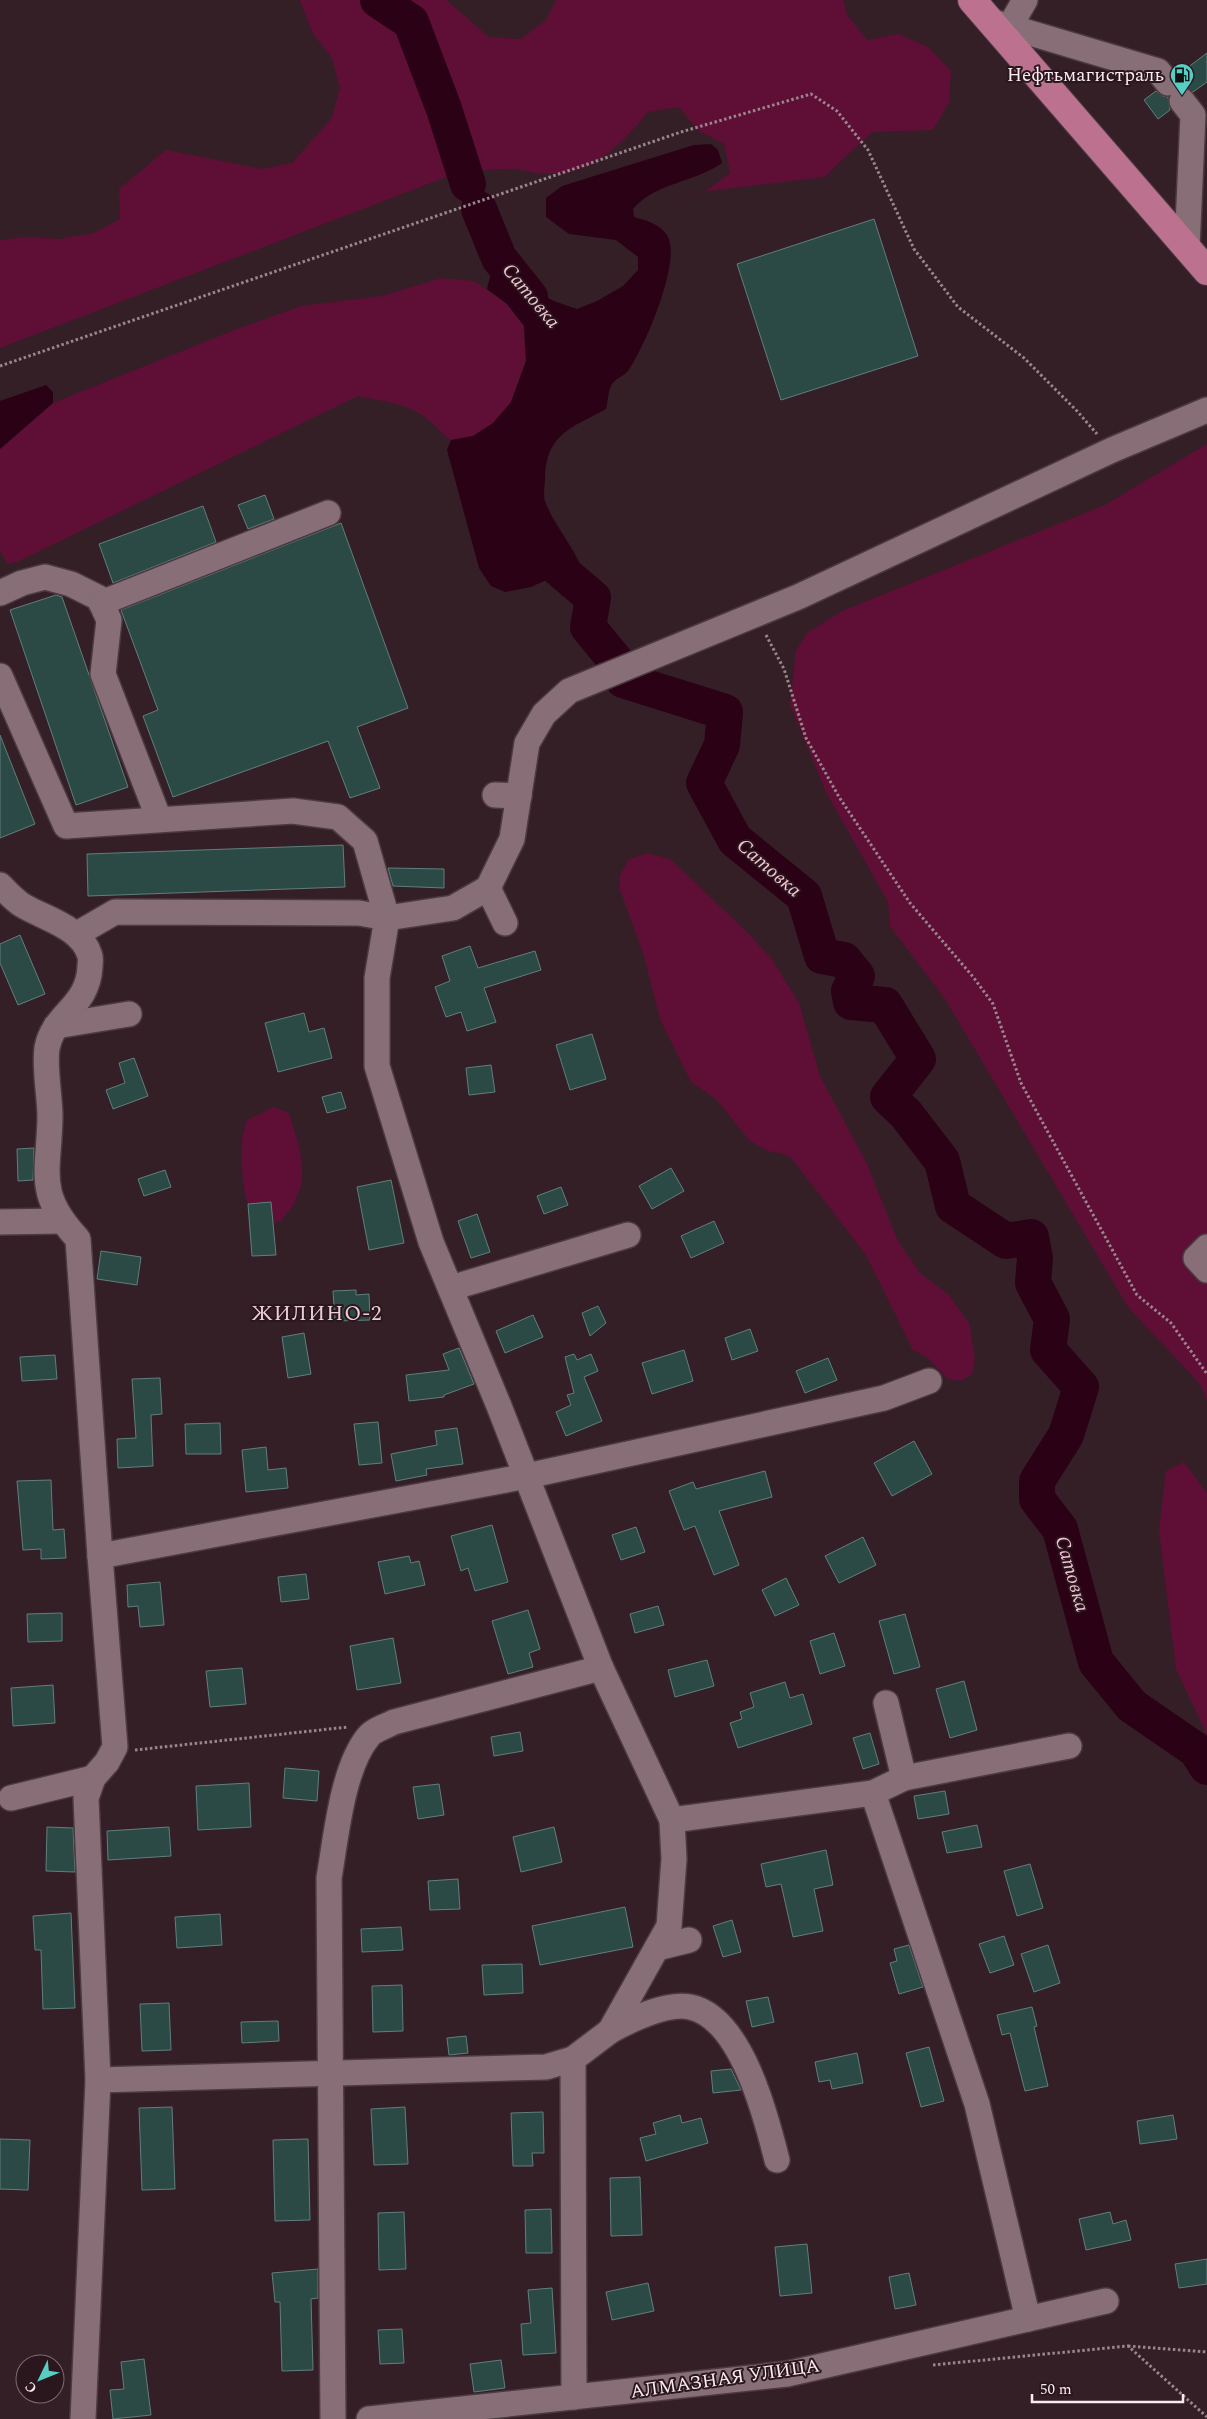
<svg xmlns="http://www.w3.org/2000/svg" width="1207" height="2419" viewBox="0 0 1207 2419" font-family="Spectral,serif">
<rect width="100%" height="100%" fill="#351f27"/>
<g fill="#5f0e36">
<path d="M 300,0 L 446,0 L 489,37 L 521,39 L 546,20 L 556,0 L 843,0 L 847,15 L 867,40 L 898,34 L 928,47 L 951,71 L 949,102 L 933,130 L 872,132 L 824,177 L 676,195 L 706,191 L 730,173 L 724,144 L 698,130 L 679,107 L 648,112 C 619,147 595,173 546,174 C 535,174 523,169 512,169 C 493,169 473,172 454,174 L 0,348 L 0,240 L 27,237 L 60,239 L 94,233 L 120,219 L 119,189 L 166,150 L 262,169 L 292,163 L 332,118 L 340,88 L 332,58 L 313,34 Z"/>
<path d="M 441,278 L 474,281 L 507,304 L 524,326 L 526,361 L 511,402 L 493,423 L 473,436 L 451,440 C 441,433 434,424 425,417 C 407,403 379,401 358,396 L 19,561 L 8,564 L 0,551 L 0,449 L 53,403 L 232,331 L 301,306 L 382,296 Z"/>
<path d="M 1207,444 L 1207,1400 L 1200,1384 L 1128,1307 L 945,999 L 890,926 L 888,902 L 826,792 L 790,704 L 796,651 L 807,633 L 842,611 L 1105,505 Z"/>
<path d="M 647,853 L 670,859 L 745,930 L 771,958 L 799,1003 L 820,1076 L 867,1164 L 898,1241 L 921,1274 L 949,1295 L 969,1323 L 975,1359 L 972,1374 L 961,1381 L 948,1379 L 927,1357 L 913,1350 L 866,1255 L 793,1160 L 784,1154 L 768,1151 L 750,1141 L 716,1099 L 691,1082 L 660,1019 L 643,953 L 620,890 L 620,876 L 628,860 Z"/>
<path d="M 274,1107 L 289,1113 C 301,1152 314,1184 283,1218 C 277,1224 268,1227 259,1222 C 243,1213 240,1160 242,1142 C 242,1135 245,1127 247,1120 Z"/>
<path d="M 1184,1462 L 1207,1493 L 1207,1735 L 1176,1669 L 1159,1531 L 1166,1471 Z"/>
</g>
<g fill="#2b0115">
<path d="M 711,144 L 718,150 L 722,163 C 694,183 656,182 633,209 L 634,217 C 645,220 660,224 667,235 C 683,259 644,349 628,371 C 623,377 615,378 611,386 C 608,392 608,402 606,409 C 572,428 546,433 545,478 C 545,485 543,495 545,501 C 554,526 573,545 582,569 L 578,576 L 551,578 L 531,587 L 505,592 L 491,586 L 479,568 L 447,450 L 451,440 L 473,436 L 493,423 L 511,402 L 526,361 L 524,326 L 507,304 L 487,289 L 491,273 L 499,258 L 514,264 L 538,293 L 554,301 L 577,309 L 597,301 L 623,286 L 638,270 L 638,257 L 616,240 L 569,234 L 546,217 L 546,198 L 562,186 L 694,145 Z"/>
<path d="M 46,385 L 53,392 L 53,403 L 0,449 L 0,401 Z"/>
</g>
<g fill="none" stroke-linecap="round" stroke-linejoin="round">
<g stroke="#2b0115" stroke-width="36">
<path d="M 378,0 L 411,22 L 444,109 L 468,184"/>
<path d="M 479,209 L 499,258 L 530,297"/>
<path d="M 536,538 L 552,563 L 593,598 L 588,627 L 615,660"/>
<path d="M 623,680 L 725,712 L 722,745 L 704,783 L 735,840 L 804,896 L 822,956 L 844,960 L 857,976 L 849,991 L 851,1002 L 885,1005 L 918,1059 L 888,1097 L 906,1114 L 942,1161 L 953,1206 L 1006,1241 L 1031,1237 L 1035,1258 L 1033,1283 L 1052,1319 L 1048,1350 L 1081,1387 L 1066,1435 L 1037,1481 L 1037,1499 L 1060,1529 L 1096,1662 L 1132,1706 L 1196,1750 L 1207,1767"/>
</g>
</g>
<g fill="#2b4945" stroke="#607f7c">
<path d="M 1207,53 L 1207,82 L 1193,92 L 1182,87 L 1179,74 Z"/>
<path d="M 1156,91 L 1163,96 L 1168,97 L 1170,110 L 1158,119 L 1144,100 Z"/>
<path d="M 874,219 L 918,356 L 781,400 L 737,264 Z"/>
<path d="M 265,495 L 274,519 L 248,529 L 238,505 Z"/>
<path d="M 203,506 L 216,542 L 113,583 L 99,544 Z"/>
<path d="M 341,523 L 408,708 L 357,727 L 380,788 L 350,798 L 328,741 L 173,797 L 143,716 L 158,710 L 121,610 Z"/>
<path d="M 56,595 L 62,597 L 128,787 L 76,805 L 10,610 Z"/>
<path d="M 0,735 L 35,824 L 0,838 Z"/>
<path d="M 343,845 L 345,887 L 88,896 L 87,854 Z"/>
<path d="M 388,868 L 444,869 L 444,888 L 393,886 Z"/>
<path d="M 20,935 L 45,994 L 18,1005 L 0,963 L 0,944 Z"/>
<path d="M 470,946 L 478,968 L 535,951 L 541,970 L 484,988 L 496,1022 L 467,1031 L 461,1012 L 446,1017 L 435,987 L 450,981 L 442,956 Z"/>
<path d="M 304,1013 L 309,1032 L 324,1028 L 332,1058 L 278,1072 L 265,1023 Z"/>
<path d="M 592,1034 L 606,1079 L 570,1090 L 556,1045 Z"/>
<path d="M 134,1058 L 148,1096 L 113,1109 L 106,1090 L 125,1083 L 119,1063 Z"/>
<path d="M 491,1065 L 495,1092 L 469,1095 L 466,1068 Z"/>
<path d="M 341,1092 L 346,1108 L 327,1113 L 322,1097 Z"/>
<path d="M 34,1148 L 33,1180 L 18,1181 L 17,1149 Z"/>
<path d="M 671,1168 L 684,1191 L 652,1209 L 639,1186 Z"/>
<path d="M 165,1170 L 171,1187 L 144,1196 L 138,1179 Z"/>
<path d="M 391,1180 L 404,1243 L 369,1250 L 357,1187 Z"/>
<path d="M 561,1187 L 568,1205 L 544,1214 L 537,1196 Z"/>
<path d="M 271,1202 L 276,1255 L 252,1256 L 248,1204 Z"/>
<path d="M 477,1214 L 490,1252 L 471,1258 L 458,1221 Z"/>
<path d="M 714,1221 L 724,1243 L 691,1258 L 681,1236 Z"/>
<path d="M 101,1251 L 141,1257 L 137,1285 L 97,1279 Z"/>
<path d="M 356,1290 L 356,1295 L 369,1294 L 370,1320 L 335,1321 L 333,1291 Z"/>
<path d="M 598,1306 L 606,1323 L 590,1336 L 582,1313 Z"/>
<path d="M 533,1315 L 543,1337 L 505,1353 L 496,1331 Z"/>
<path d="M 750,1329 L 758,1351 L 732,1360 L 725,1338 Z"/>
<path d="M 304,1333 L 311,1374 L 288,1378 L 282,1337 Z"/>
<path d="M 459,1348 L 474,1384 L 444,1395 L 444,1397 L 409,1401 L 406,1375 L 449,1370 L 443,1354 Z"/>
<path d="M 684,1350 L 693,1381 L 652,1394 L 642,1363 Z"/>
<path d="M 574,1354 L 577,1360 L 591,1354 L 598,1371 L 584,1377 L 602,1421 L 566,1436 L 556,1412 L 571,1405 L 567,1395 L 574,1393 L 565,1357 Z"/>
<path d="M 55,1355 L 57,1379 L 22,1381 L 20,1357 Z"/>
<path d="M 828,1358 L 837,1380 L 805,1393 L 796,1371 Z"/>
<path d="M 160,1378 L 162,1414 L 151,1415 L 153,1466 L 118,1468 L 117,1439 L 136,1438 L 132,1379 Z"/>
<path d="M 378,1422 L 382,1463 L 359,1465 L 354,1424 Z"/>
<path d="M 220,1423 L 221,1454 L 186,1454 L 185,1424 Z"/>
<path d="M 457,1428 L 463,1464 L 426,1469 L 427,1475 L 396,1481 L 391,1454 L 437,1445 L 435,1431 Z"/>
<path d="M 914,1441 L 932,1474 L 892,1496 L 874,1463 Z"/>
<path d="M 266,1447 L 268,1470 L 286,1468 L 288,1488 L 246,1492 L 242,1450 Z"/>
<path d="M 765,1471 L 772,1497 L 719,1511 L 739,1565 L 714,1575 L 695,1526 L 684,1530 L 669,1491 L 693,1482 L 696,1489 Z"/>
<path d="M 51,1480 L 53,1530 L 64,1529 L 66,1558 L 41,1559 L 41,1549 L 23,1550 L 17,1481 Z"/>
<path d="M 492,1525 L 508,1582 L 475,1591 L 468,1568 L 461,1571 L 451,1536 Z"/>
<path d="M 636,1527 L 645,1552 L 621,1560 L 612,1535 Z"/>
<path d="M 863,1537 L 876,1565 L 839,1583 L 825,1556 Z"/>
<path d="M 409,1556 L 411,1563 L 419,1561 L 425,1585 L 385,1594 L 378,1562 Z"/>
<path d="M 306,1574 L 309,1599 L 281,1602 L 278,1577 Z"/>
<path d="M 786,1578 L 799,1605 L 775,1616 L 762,1590 Z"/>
<path d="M 160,1582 L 164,1625 L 140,1627 L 138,1606 L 128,1607 L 127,1585 Z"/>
<path d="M 658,1606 L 664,1625 L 635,1633 L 630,1614 Z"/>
<path d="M 528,1610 L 540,1649 L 529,1653 L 533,1667 L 508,1674 L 492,1621 Z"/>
<path d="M 62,1613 L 62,1641 L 28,1642 L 27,1614 Z"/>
<path d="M 905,1614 L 920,1667 L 894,1674 L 879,1621 Z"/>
<path d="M 834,1633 L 845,1666 L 820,1674 L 810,1641 Z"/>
<path d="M 393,1638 L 401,1683 L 357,1690 L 350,1646 Z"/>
<path d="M 707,1660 L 714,1686 L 675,1697 L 668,1670 Z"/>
<path d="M 242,1668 L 246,1704 L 210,1707 L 206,1671 Z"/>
<path d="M 964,1681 L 977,1730 L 950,1738 L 936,1689 Z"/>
<path d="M 785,1682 L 790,1698 L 803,1694 L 812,1724 L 738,1748 L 730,1723 L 742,1719 L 740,1712 L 754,1707 L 750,1693 Z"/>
<path d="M 53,1685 L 55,1723 L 13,1726 L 11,1688 Z"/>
<path d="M 520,1732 L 523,1751 L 494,1756 L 491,1737 Z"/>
<path d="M 870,1733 L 879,1764 L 863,1769 L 853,1738 Z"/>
<path d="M 285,1768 L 319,1771 L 317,1801 L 283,1798 Z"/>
<path d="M 249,1783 L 251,1827 L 198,1830 L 196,1786 Z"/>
<path d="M 439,1784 L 444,1815 L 418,1819 L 413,1787 Z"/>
<path d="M 945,1791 L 949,1814 L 918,1819 L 914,1796 Z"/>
<path d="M 977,1825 L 982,1847 L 947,1853 L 942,1832 Z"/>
<path d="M 47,1827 L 73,1828 L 75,1872 L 46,1871 Z"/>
<path d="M 169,1827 L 171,1856 L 108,1860 L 107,1831 Z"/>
<path d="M 554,1827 L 562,1862 L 521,1872 L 513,1837 Z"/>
<path d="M 826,1850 L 833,1885 L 814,1889 L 823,1931 L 793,1937 L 781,1884 L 766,1887 L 761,1864 Z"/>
<path d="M 1030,1864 L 1043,1908 L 1017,1916 L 1004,1871 Z"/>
<path d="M 458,1879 L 460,1909 L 430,1910 L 428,1881 Z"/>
<path d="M 625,1907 L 633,1947 L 540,1965 L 532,1926 Z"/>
<path d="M 71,1913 L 75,2008 L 43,2009 L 41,1950 L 35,1950 L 33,1916 Z"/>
<path d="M 220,1914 L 222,1945 L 177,1948 L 175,1917 Z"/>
<path d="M 732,1920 L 741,1952 L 723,1957 L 713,1926 Z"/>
<path d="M 401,1927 L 403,1950 L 362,1952 L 361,1929 Z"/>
<path d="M 1004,1936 L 1014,1965 L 990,1973 L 979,1944 Z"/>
<path d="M 909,1945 L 923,1987 L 899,1994 L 890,1963 L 897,1961 L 894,1949 Z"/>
<path d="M 1048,1945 L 1060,1983 L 1034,1992 L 1021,1954 Z"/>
<path d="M 522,1964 L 523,1993 L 484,1995 L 482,1965 Z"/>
<path d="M 402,1985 L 403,2031 L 373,2032 L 372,1986 Z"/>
<path d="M 768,1997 L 774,2022 L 752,2027 L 746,2001 Z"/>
<path d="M 169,2003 L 171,2050 L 142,2051 L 140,2004 Z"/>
<path d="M 1032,2007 L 1037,2026 L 1034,2027 L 1048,2086 L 1025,2091 L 1010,2033 L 1002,2035 L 997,2015 Z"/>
<path d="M 278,2021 L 279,2041 L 242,2043 L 241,2022 Z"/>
<path d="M 466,2036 L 468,2053 L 449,2055 L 447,2038 Z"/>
<path d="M 929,2047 L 944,2101 L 921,2107 L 906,2053 Z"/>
<path d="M 857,2053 L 863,2083 L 832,2089 L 830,2080 L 819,2082 L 815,2062 Z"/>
<path d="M 731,2069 L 741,2090 L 713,2093 L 711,2071 Z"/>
<path d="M 172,2107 L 175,2189 L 142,2190 L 139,2108 Z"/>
<path d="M 405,2107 L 408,2164 L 374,2165 L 371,2109 Z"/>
<path d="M 543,2112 L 544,2153 L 532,2153 L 533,2166 L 513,2166 L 511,2113 Z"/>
<path d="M 680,2115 L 682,2123 L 701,2118 L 708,2143 L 646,2161 L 640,2138 L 656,2134 L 653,2123 Z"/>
<path d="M 1173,2115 L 1177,2139 L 1140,2144 L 1137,2121 Z"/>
<path d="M 0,2139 L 30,2140 L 28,2190 L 0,2189 Z"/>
<path d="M 308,2139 L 310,2220 L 275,2221 L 273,2140 Z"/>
<path d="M 640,2177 L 642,2235 L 611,2236 L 610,2178 Z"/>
<path d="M 551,2209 L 552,2253 L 526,2253 L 525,2210 Z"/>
<path d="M 404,2212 L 406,2269 L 379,2270 L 378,2213 Z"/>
<path d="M 1110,2212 L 1113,2224 L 1126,2220 L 1131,2240 L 1086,2250 L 1079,2219 Z"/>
<path d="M 807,2244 L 812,2293 L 780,2296 L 775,2247 Z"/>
<path d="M 1207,2259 L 1207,2284 L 1179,2288 L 1175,2264 Z"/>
<path d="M 318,2269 L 318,2298 L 311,2299 L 313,2370 L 282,2371 L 280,2302 L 275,2302 L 272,2273 Z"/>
<path d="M 909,2273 L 916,2305 L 895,2309 L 889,2277 Z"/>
<path d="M 648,2283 L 654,2311 L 612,2320 L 606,2292 Z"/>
<path d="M 552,2288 L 556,2353 L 523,2355 L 521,2324 L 531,2323 L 528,2290 Z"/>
<path d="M 402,2329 L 404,2363 L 380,2364 L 378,2330 Z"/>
<path d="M 144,2359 L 151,2415 L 113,2419 L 110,2390 L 124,2389 L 121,2362 Z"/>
<path d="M 501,2360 L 505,2388 L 474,2392 L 470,2364 Z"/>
</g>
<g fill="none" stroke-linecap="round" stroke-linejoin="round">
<g stroke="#4c3a41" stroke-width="28">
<g id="minor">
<path d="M 990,21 L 1158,71 L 1168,83"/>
<path d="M 1010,26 L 1025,0"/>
<path d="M 1182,101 L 1193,115 L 1187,248"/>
<path d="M 0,593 L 22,583 L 45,577 L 71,584 L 99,598 L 109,620 L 103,674 L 159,819"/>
<path d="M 101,603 L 328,513"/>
<path d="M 0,676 L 66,826 L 293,811 L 338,817 L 365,841 L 387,918 L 359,913 L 115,912 L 77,934"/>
<path d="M 495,795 L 519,796"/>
<path d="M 0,885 C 7,892 14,900 22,905 C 45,919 82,927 90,956 C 91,959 90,964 90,967 C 88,1007 53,1014 47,1048 C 44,1068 50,1096 50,1117 C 49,1173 35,1193 78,1239 L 100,1556"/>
<path d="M 488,888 L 505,923"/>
<path d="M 56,1026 L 129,1014"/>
<path d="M 0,1222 L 61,1221"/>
<path d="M 1207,1247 L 1196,1258 L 1207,1270"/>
<path d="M 451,1288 L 628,1235"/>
<path d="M 886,1703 L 904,1778"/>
<path d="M 873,1793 L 977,2104 L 1028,2319"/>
<path d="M 11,1798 L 93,1778"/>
<path d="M 672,1820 L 601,1668 L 499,1406 L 431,1242 L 377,1066 L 377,978 L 387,918 L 453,908 L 488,888 L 512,839 L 527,743 L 544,714 L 569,691 L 798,597 L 1112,450 L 1207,410"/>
<path d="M 657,1948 L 689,1940"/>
<path d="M 610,2031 C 630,2020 667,2002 690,2007 C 741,2017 766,2116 777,2160"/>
<path d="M 573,2059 L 574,2397"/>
<path d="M 98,2080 L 546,2067 L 573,2059 L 610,2031 L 669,1926 L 674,1859 L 672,1820 L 873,1793 L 904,1778 L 1069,1746"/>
<path d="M 83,2419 L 98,2080 L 86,1798 L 93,1778 L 107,1762 L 115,1747 L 100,1556 L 527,1476 L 884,1398 L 929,1381"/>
<path d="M 333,2419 L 329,1878 C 336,1838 342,1769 368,1737 C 373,1730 387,1726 394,1722 L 601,1668"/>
<path d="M 369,2419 L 787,2374 L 1106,2301"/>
</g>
</g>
<g stroke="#4c3a41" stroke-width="30">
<path id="major" d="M 972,0 L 1207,271"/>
</g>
<g stroke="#99878d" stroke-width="3" stroke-dasharray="2.5 2.5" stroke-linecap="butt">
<path d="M 0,366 L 681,132 L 811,94 L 837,111 L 868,150 L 914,249 L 958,307 L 1024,358 L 1077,411 L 1097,434"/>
<path d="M 766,635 L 784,669 L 806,738 L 839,797 L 910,903 L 974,978 L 993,1004 L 1021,1083 L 1137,1295 L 1171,1323 L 1207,1374"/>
<path d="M 135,1750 L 348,1727"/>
<path d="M 1128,2346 L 1207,2352"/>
<path d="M 933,2365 L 1128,2346 L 1207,2417"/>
</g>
<use href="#minor" stroke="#886e77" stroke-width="25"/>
<use href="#major" stroke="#bc718e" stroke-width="28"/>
</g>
<defs>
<g id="fuel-pin" transform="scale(1.25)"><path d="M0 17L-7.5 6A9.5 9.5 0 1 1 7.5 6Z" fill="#56cec3" stroke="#2a161d"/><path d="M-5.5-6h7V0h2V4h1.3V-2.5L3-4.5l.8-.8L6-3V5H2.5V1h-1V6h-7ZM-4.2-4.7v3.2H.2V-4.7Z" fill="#111"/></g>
</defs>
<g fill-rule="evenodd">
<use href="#fuel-pin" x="1182" y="75"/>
</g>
<g text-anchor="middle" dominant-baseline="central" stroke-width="4" stroke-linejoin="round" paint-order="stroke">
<g font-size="19" fill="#faebf0" stroke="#2a161d" text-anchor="end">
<text x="1164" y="75">Нефтьмагистраль</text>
</g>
<g font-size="19" fill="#faebf0" stroke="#2a161d">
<text transform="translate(725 2379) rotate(-8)">АЛМАЗНАЯ УЛИЦА</text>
</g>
<g font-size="20" font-style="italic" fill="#f5c2d4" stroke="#2a161d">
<text transform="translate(531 296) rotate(50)">Сатовка</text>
<text transform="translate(769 868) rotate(41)">Сатовка</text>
<text transform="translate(1072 1574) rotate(74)">Сатовка</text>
</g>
<g font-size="21" letter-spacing="1" fill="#edced8" stroke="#2a161d">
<text x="317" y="1314">ЖИЛИНО-2</text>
</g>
</g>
<g transform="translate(40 2379) rotate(227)"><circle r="24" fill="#2a161d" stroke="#7d6b71"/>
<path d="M0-4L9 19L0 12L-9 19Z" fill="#56cec3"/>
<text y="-8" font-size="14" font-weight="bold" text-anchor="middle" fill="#faebf0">С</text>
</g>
<path d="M1032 2394v8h151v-8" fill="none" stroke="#faebf0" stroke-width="2.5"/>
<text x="1040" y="2394" font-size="15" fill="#faebf0" stroke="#2a161d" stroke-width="4" paint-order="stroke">50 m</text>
</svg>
